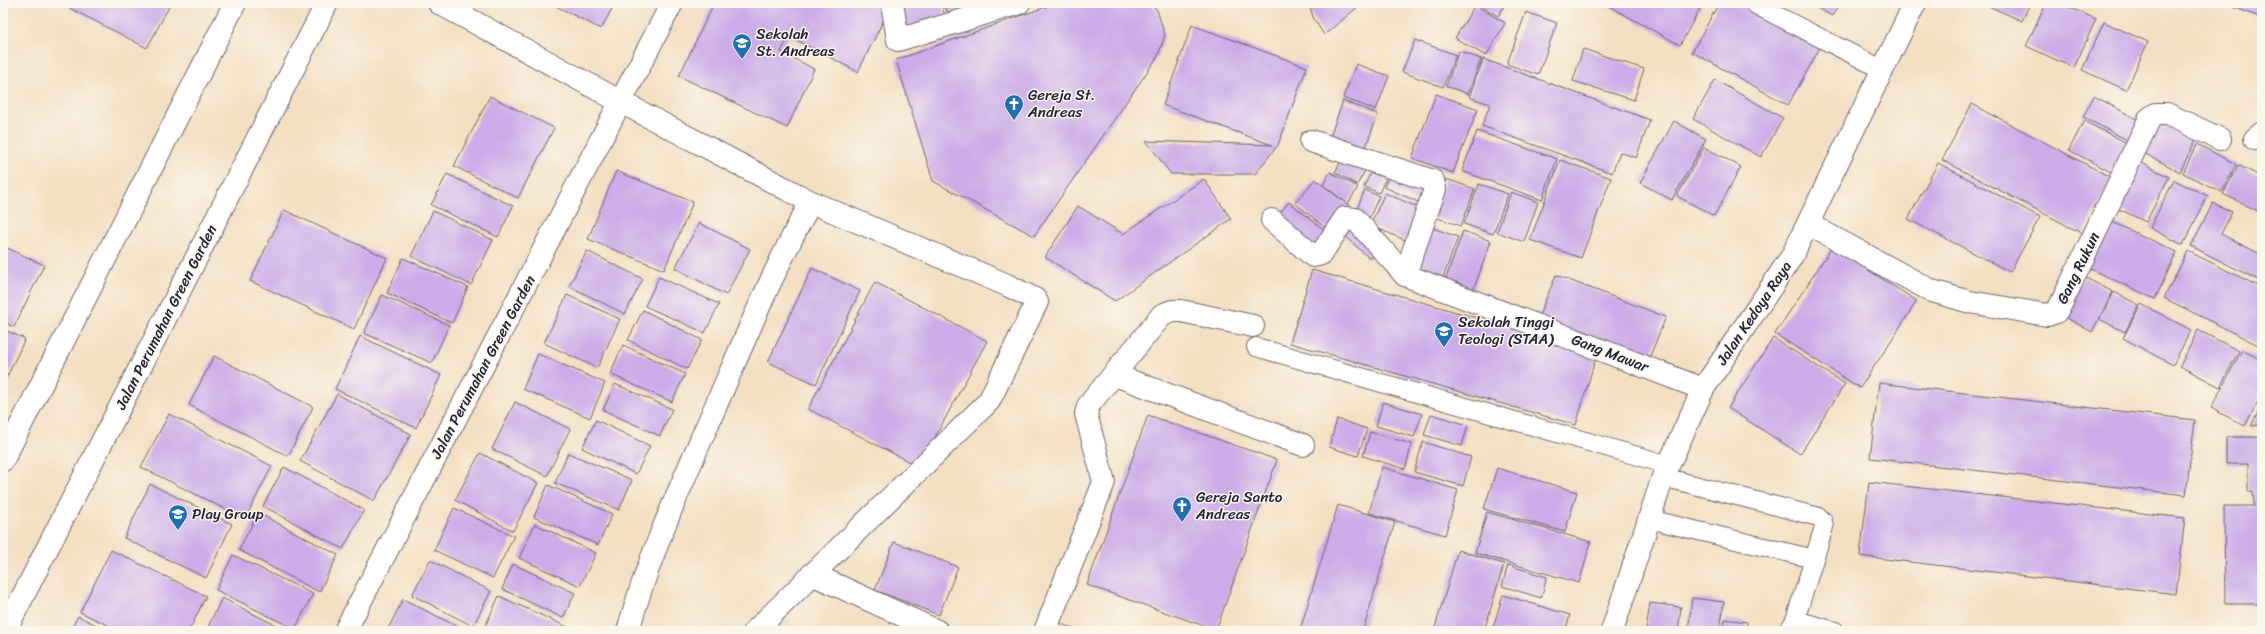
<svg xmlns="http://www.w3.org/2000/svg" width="2265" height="634" viewBox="0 0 2265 634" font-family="Sriracha,sans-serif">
<rect width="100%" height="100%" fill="#fbf7ec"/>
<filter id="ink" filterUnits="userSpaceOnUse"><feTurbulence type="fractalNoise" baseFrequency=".025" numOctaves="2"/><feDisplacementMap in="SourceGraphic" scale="8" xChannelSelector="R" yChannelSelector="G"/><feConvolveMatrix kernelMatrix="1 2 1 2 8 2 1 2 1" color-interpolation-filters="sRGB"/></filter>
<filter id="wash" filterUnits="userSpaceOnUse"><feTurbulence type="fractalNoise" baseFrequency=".012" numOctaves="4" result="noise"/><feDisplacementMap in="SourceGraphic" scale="16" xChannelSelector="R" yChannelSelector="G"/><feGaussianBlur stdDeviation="0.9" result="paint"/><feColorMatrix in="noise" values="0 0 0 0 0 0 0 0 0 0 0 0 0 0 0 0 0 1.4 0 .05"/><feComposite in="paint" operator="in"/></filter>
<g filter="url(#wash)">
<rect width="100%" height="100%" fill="#f3dfc2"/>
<g id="blocks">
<g fill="#cbace8">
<path d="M 60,3 L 171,3 L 147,48 Z"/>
<path d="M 550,3 L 615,3 L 601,29 Z"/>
<path d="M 714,3 L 883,3 L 886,15 L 858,72 L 789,36 L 781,52 L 814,69 L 787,128 L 679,76 Z"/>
<path d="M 895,3 L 942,3 L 945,19 L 899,27 Z"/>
<path d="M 945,3 L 965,3 L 966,9 L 947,12 Z"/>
<path d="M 970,3 L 987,3 L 971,7 Z"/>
<path d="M 1057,3 L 1150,3 L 1157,10 L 1165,35 L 1158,56 L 1034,236 L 933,181 L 896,60 Z"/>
<path d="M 1309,3 L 1358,3 L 1359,6 L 1324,35 L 1313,17 Z"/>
<path d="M 1484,3 L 1506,3 L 1498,16 L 1482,7 Z"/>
<path d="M 1603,3 L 1703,3 L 1680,45 Z"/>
<path d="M 1719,3 L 1742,3 L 1821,46 L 1788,105 L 1692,52 Z"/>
<path d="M 1808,3 L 1840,3 L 1832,16 Z"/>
<path d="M 1982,3 L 2030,3 L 2022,21 Z"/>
<path d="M 2046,3 L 2060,3 L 2096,19 L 2074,68 L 2026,46 Z"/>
<path d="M 2223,3 L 2262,3 L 2262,18 Z"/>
<path d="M 1475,5 L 1505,23 L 1486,56 L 1455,38 Z"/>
<path d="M 1526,12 L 1557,23 L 1538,75 L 1507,64 Z"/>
<path d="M 2104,22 L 2148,42 L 2126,90 L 2082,70 Z"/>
<path d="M 1192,25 L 1307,67 L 1278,145 L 1255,174 L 1171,174 L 1146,141 L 1272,145 L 1163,105 Z"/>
<path d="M 1415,40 L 1456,55 L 1443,87 L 1402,72 Z"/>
<path d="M 1583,49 L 1644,69 L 1634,100 L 1573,81 Z"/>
<path d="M 1459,51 L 1481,59 L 1468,94 L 1446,86 Z"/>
<path d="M 1483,59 L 1650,120 L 1636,158 L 1620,152 L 1612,173 L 1482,126 L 1490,104 L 1469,97 Z"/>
<path d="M 1356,64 L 1389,76 L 1376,110 L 1343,98 Z"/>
<path d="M 1715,80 L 1783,118 L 1761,157 L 1693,119 Z"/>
<path d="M 1436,94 L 1478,109 L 1453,173 L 1412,158 Z"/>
<path d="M 490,96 L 554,128 L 518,198 L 454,166 Z"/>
<path d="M 2094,96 L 2144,123 L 2133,143 L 2083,117 Z"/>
<path d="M 1343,101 L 1378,114 L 1362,157 L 1327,145 Z"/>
<path d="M 1972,104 L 2112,178 L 2083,234 L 1942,160 Z"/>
<path d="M 1674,121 L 1706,139 L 1672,200 L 1640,183 Z"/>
<path d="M 2084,121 L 2131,145 L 2115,174 L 2069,150 Z"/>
<path d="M 2158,121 L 2196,139 L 2180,172 L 2142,152 Z"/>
<path d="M 1477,131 L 1557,159 L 1542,200 L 1462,171 Z"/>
<path d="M 2197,144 L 2236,164 L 2222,192 L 2183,173 Z"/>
<path d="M 1704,147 L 1741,167 L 1714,216 L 1677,196 Z"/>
<path d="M 1345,154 L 1367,167 L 1357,185 L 1335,172 Z"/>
<path d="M 1560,160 L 1611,178 L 1581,258 L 1530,240 Z"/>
<path d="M 2136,160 L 2169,177 L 2146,222 L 2113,206 Z"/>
<path d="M 1938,163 L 2040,217 L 2010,272 L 1908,219 Z"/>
<path d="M 1374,165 L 1389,172 L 1379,193 L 1364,187 Z"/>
<path d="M 2238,165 L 2262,177 L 2262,213 L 2223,194 Z"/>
<path d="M 616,171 L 693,202 L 664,270 L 588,239 Z"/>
<path d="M 1392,171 L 1430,189 L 1423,204 L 1384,187 Z"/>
<path d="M 1330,172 L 1358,187 L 1348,204 L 1323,185 Z"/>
<path d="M 447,174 L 513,206 L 498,237 L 431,205 Z"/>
<path d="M 1204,179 L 1231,219 L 1115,301 L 1045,257 L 1078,206 L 1123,234 Z"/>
<path d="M 1315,179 L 1352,208 L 1332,233 L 1295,203 Z"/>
<path d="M 1446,179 L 1475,189 L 1461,226 L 1432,216 Z"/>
<path d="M 2174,180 L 2208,196 L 2183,245 L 2150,228 Z"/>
<path d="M 1479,184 L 1508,194 L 1493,234 L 1464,224 Z"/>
<path d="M 1365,190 L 1379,196 L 1369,219 L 1355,213 Z"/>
<path d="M 1511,192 L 1538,202 L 1524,242 L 1497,232 Z"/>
<path d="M 1385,193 L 1422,209 L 1407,241 L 1370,225 Z"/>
<path d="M 1289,202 L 1331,235 L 1318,252 L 1275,219 Z"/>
<path d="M 2213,203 L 2232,212 L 2221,234 L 2262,255 L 2262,282 L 2191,246 Z"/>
<path d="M 284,210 L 387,258 L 354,329 L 250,281 Z"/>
<path d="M 433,211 L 493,240 L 471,285 L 411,256 Z"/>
<path d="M 2106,219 L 2177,252 L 2155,299 L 2084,266 Z"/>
<path d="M 699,223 L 750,249 L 726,295 L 675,268 Z"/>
<path d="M 1350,223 L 1379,249 L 1370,259 L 1341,232 Z"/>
<path d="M 1430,227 L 1458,237 L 1442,280 L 1414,270 Z"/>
<path d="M 1463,231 L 1491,241 L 1473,291 L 1445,281 Z"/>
<path d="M 3,246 L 44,265 L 14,327 L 3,322 Z"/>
<path d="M 1832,247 L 1917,301 L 1860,388 L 1775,334 Z"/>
<path d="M 587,251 L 643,279 L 625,314 L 569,286 Z"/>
<path d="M 2188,251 L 2262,288 L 2262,347 L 2164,298 Z"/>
<path d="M 403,258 L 468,287 L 452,323 L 387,293 Z"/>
<path d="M 812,268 L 860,291 L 816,384 L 768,362 Z"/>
<path d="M 1312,270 L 1597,353 L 1576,425 L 1290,343 Z"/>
<path d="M 1556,275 L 1666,317 L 1648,361 L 1538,318 Z"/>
<path d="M 659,277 L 719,304 L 705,333 L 645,306 Z"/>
<path d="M 2084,277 L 2113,292 L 2092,332 L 2063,316 Z"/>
<path d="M 875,282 L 987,341 L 919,467 L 808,409 Z"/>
<path d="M 2114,292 L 2139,305 L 2125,332 L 2099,319 Z"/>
<path d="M 382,295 L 449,325 L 432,363 L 364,333 Z"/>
<path d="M 567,295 L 620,319 L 597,368 L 544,343 Z"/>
<path d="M 2141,304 L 2191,330 L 2173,365 L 2123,338 Z"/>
<path d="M 643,310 L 702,340 L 687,369 L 628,340 Z"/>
<path d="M 3,329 L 25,339 L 3,385 Z"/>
<path d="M 2198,330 L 2239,351 L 2220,387 L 2180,366 Z"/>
<path d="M 360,336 L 441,375 L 416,428 L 335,389 Z"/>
<path d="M 1773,338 L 1845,384 L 1800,454 L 1728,408 Z"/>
<path d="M 623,345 L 685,374 L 672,402 L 610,374 Z"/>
<path d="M 2242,350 L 2262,360 L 2262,394 L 2245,426 L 2211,408 Z"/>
<path d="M 538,354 L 605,383 L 590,418 L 523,389 Z"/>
<path d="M 214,356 L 313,407 L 288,456 L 189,405 Z"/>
<path d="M 1879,383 L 2195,420 L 2186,495 L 1870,458 Z"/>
<path d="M 615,384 L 672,409 L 660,436 L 603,410 Z"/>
<path d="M 337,394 L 411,434 L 374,501 L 300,461 Z"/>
<path d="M 515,402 L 570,429 L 547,476 L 492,449 Z"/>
<path d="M 1383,402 L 1422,414 L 1414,437 L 1376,426 Z"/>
<path d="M 2262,405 L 2262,425 L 2251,426 Z"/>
<path d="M 169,414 L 272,466 L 245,519 L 141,467 Z"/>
<path d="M 1431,414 L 1468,425 L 1462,446 L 1424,435 Z"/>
<path d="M 1148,415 L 1277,460 L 1216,630 L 1087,585 Z"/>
<path d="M 1337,419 L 1367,429 L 1358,456 L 1329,447 Z"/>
<path d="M 596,420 L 650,446 L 636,474 L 582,448 Z"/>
<path d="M 1370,432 L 1412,444 L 1405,469 L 1363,456 Z"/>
<path d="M 2226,437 L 2262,437 L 2262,562 L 2259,562 L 2259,569 L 2262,569 L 2262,607 L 2258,607 L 2258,604 L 2225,604 L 2224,506 L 2254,506 L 2253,491 L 2248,492 L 2248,464 L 2226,464 Z"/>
<path d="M 1423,442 L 1471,457 L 1463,486 L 1414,472 Z"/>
<path d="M 480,453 L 538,483 L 513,531 L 455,500 Z"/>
<path d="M 568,453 L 632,480 L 619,510 L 555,483 Z"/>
<path d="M 284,467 L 364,510 L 343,549 L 263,506 Z"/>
<path d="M 1382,467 L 1458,490 L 1445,535 L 1369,513 Z"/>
<path d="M 1497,468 L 1577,492 L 1565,532 L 1484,509 Z"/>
<path d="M 1869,482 L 2185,518 L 2176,594 L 1860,556 Z"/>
<path d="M 150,484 L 232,524 L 206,578 L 124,538 Z"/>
<path d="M 548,485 L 612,514 L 598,545 L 534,517 Z"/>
<path d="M 1338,505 L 1395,522 L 1363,631 L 1304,631 L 1300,630 Z"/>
<path d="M 454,508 L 514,536 L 493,578 L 434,550 Z"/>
<path d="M 1487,512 L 1591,542 L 1579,583 L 1475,553 Z"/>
<path d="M 258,513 L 338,555 L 319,592 L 239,550 Z"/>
<path d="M 535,524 L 596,553 L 580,586 L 519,558 Z"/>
<path d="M 894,542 L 958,567 L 939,615 L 875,590 Z"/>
<path d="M 111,550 L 206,596 L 189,631 L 120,631 L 80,612 Z"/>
<path d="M 1458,550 L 1504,564 L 1484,631 L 1434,631 Z"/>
<path d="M 233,555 L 313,594 L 295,629 L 216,590 Z"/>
<path d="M 430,560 L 491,591 L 473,626 L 412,595 Z"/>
<path d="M 513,564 L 575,593 L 563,618 L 502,589 Z"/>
<path d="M 1508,565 L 1547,577 L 1541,598 L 1502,586 Z"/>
<path d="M 1503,595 L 1570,615 L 1565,631 L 1492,631 Z"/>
<path d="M 499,596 L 574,630 L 574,631 L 483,631 Z"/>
<path d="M 222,598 L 287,631 L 206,631 Z"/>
<path d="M 1692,598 L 1724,602 L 1720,631 L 1688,631 Z"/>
<path d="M 403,599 L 466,631 L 387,631 Z"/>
<path d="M 1650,603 L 1681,607 L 1678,631 L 1646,631 Z"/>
<path d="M 78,616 L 108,631 L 70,631 Z"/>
<path d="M 1725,619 L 1747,622 L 1746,631 L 1723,631 Z"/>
<path d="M 1059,623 L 1079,631 L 1056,631 Z"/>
</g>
</g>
</g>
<g filter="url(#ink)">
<use href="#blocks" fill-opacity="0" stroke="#6b646a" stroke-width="1"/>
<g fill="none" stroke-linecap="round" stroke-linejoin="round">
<g stroke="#6b646a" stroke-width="20">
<g id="lane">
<path d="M 1757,3 L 1756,5 L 1883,70"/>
<path d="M 1256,347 L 1669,465"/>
<path d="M 1663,477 L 1819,517 L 1823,521 L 1824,527 L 1795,620 L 1788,631"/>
<path d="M 1649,519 L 1814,559"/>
<path d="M 1795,620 L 1835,631"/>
</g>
</g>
<g stroke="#6b646a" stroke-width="24">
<g id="street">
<path d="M 439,3 L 621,102 L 811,202 L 1007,285 L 1035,299 L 1037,302 L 989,401 L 755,631"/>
<path d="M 892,3 L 898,40 L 1019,3"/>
<path d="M 2255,139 L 2262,133"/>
<path d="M 1272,220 L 1313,256 L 1321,254 L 1345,218 L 1355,219 L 1405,275 L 1435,189 L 1433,181 L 1311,141"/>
<path d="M 1808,224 L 1932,291 L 1970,302 L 2047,315 L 2056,312 L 2061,304 L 2150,118 L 2156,114 L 2167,114 L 2220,139"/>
<path d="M 1405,275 L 1703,389"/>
<path d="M 1115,375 L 1303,445"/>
<path d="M 3,460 L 235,3"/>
<path d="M 812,574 L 937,631"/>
<path d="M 5,631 L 327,3"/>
<path d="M 345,631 L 672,3"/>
<path d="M 628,631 C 648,558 680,488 710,419 C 742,346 772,272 811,202"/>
<path d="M 1045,631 L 1104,482 L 1086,414 L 1088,406 L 1162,315 L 1172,311 L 1181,311 L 1253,326"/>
</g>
</g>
<g stroke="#6b646a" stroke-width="24">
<path id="secondary" d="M 1612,631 L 1663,477 L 1703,389 L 1792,256 L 1915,3"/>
</g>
<use href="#lane" stroke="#fff" stroke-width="18"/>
<use href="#street" stroke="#fff" stroke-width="22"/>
<use href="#secondary" stroke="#fff" stroke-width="22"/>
</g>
</g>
<defs>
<g id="school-pin" transform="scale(1)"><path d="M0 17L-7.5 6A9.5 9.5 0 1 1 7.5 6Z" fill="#1f6fb2" stroke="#fbf7ec"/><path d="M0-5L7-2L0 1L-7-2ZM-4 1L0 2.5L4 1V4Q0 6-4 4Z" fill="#fff"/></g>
<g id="church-pin" transform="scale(1)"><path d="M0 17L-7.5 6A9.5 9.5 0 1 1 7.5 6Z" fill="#1f6fb2" stroke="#fbf7ec"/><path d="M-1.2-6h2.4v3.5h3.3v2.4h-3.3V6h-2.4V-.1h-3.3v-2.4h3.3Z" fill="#fff"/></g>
<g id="university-pin" transform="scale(1)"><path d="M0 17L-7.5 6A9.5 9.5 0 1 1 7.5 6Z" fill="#1f6fb2" stroke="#fbf7ec"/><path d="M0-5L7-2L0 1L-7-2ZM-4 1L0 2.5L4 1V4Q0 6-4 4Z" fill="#fff"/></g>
</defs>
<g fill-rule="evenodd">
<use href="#school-pin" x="742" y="43"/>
<use href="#church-pin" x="1014" y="104"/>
<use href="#university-pin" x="1444" y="331"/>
<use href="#church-pin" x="1182" y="506"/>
<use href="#school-pin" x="178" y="514"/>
</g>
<g text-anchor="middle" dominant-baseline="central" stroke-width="3" stroke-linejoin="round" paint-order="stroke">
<g font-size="15" fill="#22223b" stroke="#fbf7ec" text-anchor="start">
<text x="756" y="34">Sekolah<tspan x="756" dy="17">St. Andreas</tspan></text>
<text x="1028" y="95">Gereja St.<tspan x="1028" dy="17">Andreas</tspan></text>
<text x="1458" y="322">Sekolah Tinggi<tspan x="1458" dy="17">Teologi (STAA)</tspan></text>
<text x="1196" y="497">Gereja Santo<tspan x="1196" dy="17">Andreas</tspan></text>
<text x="192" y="514">Play Group</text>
</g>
<g font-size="15" fill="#22223b" stroke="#fbf7ec">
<text transform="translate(2078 268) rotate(-64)">Gang Rukun</text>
<text transform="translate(1754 313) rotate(-56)">Jalan Kedoya Raya</text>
<text transform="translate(166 317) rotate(-63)">Jalan Perumahan Green Garden</text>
<text transform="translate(1610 353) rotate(21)">Gang Mawar</text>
<text transform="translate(483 367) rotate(-62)">Jalan Perumahan Green Garden</text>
</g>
</g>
<rect width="2265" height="634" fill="none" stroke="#fbf7ec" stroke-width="16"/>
</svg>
